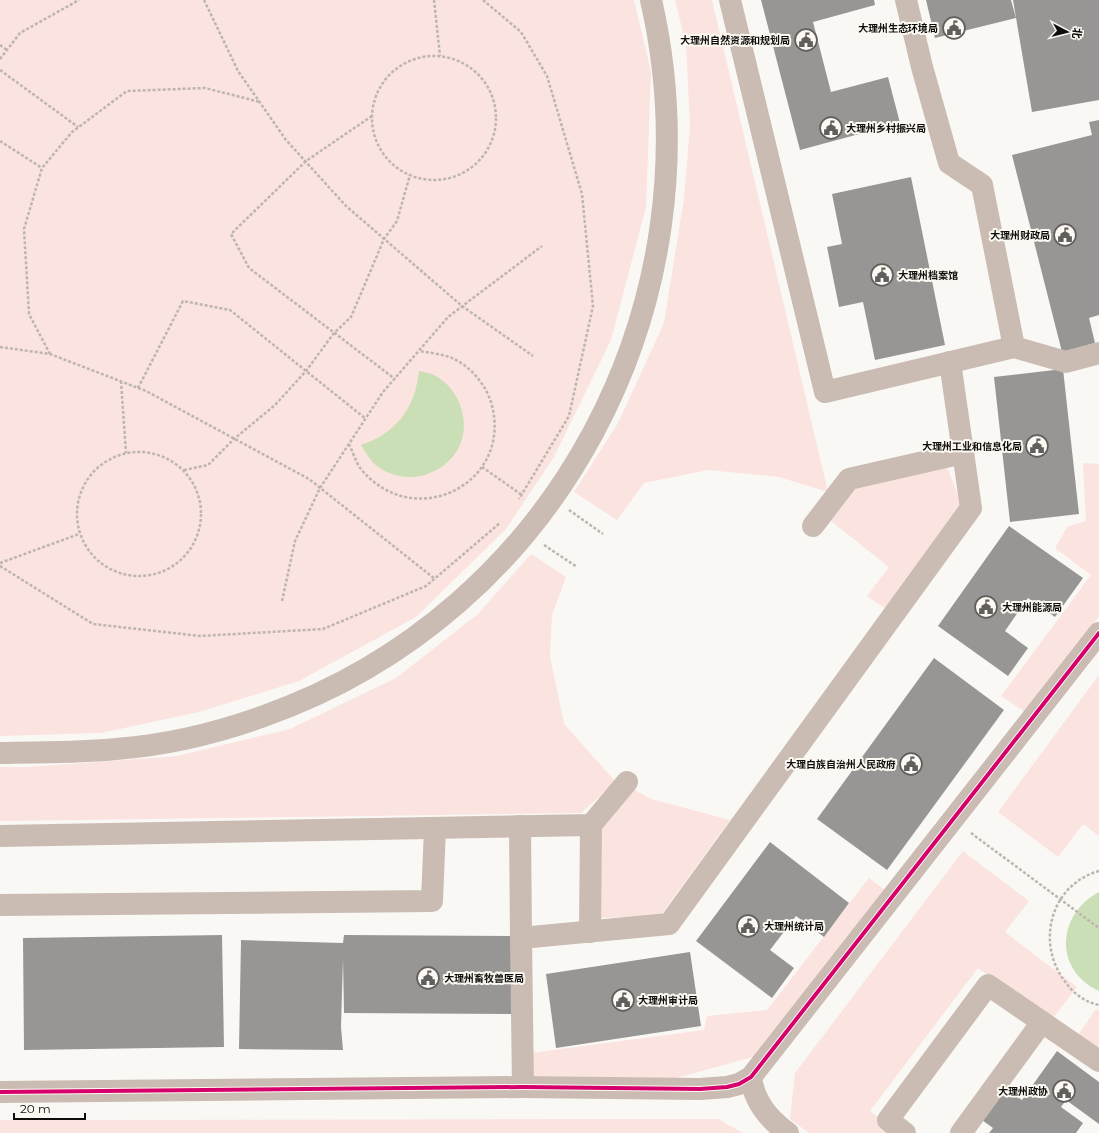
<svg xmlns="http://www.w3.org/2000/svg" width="1099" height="1133" viewBox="0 0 1099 1133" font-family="Montserrat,'Noto Sans SC',sans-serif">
<rect width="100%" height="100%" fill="#faf8f5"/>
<g fill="#fbe3df">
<path d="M 0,0 L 634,0 L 651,72 L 646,207 L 611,340 L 554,457 L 506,529 L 416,617 L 299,681 L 199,712 L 101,733 L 0,736 Z"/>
<path d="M 675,0 L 712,0 L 828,492 L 779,477 L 708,470 L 644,483 L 617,520 L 574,492 L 618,423 L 664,323 L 684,198 L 690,126 L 686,45 Z"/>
<path d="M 945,462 L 963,508 L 892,613 L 867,596 L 889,567 L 831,521 L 858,485 Z"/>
<path d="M 1083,463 L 1099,464 L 1099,616 L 1027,713 L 1001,696 L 1091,575 L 1055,548 L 1067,527 L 1086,521 Z"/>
<path d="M 531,554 L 566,577 L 552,615 L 550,656 L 564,724 L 616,782 L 581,813 L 0,821 L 0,767 L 30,767 L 177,756 L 290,729 L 396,678 L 478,614 Z"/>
<path d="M 1099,675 L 1099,836 L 1083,824 L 1058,857 L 998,812 Z"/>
<path d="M 633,789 L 651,799 L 730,820 L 660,916 L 598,918 L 599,829 Z"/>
<path d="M 963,851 L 1029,901 L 1005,932 L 1077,987 L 1050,1022 L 978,968 L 870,1111 L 899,1133 L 809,1133 L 790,1119 L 795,1073 Z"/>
<path d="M 869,878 L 886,891 L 760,1055 L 676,1078 L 534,1076 L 531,1053 L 704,1030 L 707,1016 L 767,1010 Z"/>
<path d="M 1096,1009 L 1099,1011 L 1099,1059 L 1074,1041 Z"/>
<path d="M 718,1119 L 743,1133 L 0,1133 L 0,1120 Z"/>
</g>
<g fill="#cadfb6">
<path d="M 419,371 C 424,372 430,373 434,375 C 460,388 472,424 458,449 C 443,475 409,485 383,470 C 373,465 367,455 361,445 C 397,433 415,408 419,371 Z"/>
<path d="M 1099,892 L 1099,991 C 1053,970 1057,914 1099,892 Z"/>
</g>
<g fill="#989694">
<path d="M 761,0 L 874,0 L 875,5 L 813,22 L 831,92 L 888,77 L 900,123 L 800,150 Z"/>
<path d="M 926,0 L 1011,0 L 1016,18 L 935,38 Z"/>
<path d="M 1013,0 L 1099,0 L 1099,100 L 1032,112 Z"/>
<path d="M 1099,120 L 1099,315 L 1089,318 L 1095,343 L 1062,352 L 1012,155 L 1092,135 L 1089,122 Z"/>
<path d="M 911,177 L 945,345 L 875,360 L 863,302 L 839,307 L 827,247 L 842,244 L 832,194 Z"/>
<path d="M 1063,369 L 1079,514 L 1010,522 L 994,377 Z"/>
<path d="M 1009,526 L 1083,578 L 1055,617 L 1028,598 L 1005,631 L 1028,648 L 1008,676 L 938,626 Z"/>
<path d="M 934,658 L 1004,710 L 887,870 L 817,819 Z"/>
<path d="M 770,842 L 849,903 L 824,937 L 796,916 L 770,950 L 794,968 L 772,998 L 696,941 Z"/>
<path d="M 222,935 L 224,1047 L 24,1050 L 23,938 Z"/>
<path d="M 344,935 L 513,936 L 513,1014 L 344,1013 L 343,959 L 341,1027 L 343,1050 L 239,1049 L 241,940 L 343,943 Z"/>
<path d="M 690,952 L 701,1026 L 556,1048 L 546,974 Z"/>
<path d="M 1057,1051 L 1099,1082 L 1099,1124 L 1066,1100 L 1061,1107 L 1083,1123 L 1076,1133 L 989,1133 L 993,1128 L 975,1115 L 998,1083 L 1022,1100 Z"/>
</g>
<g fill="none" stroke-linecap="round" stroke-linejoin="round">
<g stroke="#bdb5af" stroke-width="2.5" stroke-dasharray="3 2" stroke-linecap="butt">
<path d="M 204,0 L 238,71 L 286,140 L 346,206 L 462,306 L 533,356"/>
<path d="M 434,0 L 440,56"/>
<path d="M 483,0 L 521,32 L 547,76 L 582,194 L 593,306 L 569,416 L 519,499"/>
<path d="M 0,45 L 7,50"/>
<circle cx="434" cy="118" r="62"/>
<path d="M 0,59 L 20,33 L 79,0"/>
<path d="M 0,70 L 78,127"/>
<path d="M 372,116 L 306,161 L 231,234 L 249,268 L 395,379"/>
<path d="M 0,141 L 42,168"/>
<path d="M 0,347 L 50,354 L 146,391 L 309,479 L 435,579"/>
<path d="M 50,354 L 29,314 L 24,229 L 42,168 L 72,132 L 127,91 L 205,88 L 260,102"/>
<path d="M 121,381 L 126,453"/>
<path d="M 138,388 L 183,301 L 230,310 L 366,419"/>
<path d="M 349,444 C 353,452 356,463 361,469 C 414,534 515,483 491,402 C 485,384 471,367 454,359 C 444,354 430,353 419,351"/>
<circle cx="139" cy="514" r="62"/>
<path d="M 482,467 L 522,495"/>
<path d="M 184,470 L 208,465 L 234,439 L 275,405 L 306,371 L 334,333 L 351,317 L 384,239 L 397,221 L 410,175"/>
<path d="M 569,510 L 603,534"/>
<path d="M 544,545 L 577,567"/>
<path d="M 0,563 L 79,534"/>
<path d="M 0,566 L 93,624 L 200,636 L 323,629 L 426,586 L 500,523"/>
<path d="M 282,601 L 295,541 L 320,488 L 383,392 L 448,317 L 542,246"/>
<path d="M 971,833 L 1099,928"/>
<path d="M 1099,871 C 1049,885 1035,946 1067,984 C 1074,994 1087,1003 1099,1005"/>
</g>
<g stroke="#cabcb3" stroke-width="22">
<path d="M 730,0 L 825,392 L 1014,347"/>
<path d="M 906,0 L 922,67 L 949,163 L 982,185 L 1014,347 L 1066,362 L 1099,353"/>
<path d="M 813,526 L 849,479 L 963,453"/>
<path d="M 0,753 C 39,752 78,753 116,749 C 167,745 217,733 264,716 C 558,612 720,301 651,0"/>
<path d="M 520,826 L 521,938"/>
<path d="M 0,836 L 591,825 L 627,782"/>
<path d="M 0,905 L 432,901 L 435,828"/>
<path d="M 590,932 L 591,825"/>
<path d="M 751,1077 C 754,1102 768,1119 788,1133"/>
<path d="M 523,1087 L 521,938 L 669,924 L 971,508 L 950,362"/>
<path d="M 0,1092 L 523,1087 L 700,1089 L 727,1087 L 739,1084 L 751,1077 L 1099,633"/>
<path d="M 905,1133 L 888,1120 L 988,985 L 1099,1061"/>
<path d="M 961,1133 L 1042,1022"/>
</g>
<g stroke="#fdf9f2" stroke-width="6">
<path id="cycleway" d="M 0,1092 L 523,1087 L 700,1089 L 727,1087 L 739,1084 L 751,1077 L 1099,633"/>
</g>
<use href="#cycleway" stroke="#d6006c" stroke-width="4"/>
</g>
<defs>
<g id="civic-ring" transform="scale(1.15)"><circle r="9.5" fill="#fdf9f2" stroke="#615f5d" stroke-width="1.5"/><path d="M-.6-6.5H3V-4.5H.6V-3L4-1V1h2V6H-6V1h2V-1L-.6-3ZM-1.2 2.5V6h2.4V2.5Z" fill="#615f5d"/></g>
</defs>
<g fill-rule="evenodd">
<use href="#civic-ring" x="954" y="28"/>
<use href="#civic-ring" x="806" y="40"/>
<use href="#civic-ring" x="831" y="128"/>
<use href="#civic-ring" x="1065" y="235"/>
<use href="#civic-ring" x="882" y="275"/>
<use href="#civic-ring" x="1037" y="446"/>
<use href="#civic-ring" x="986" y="607"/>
<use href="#civic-ring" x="911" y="764"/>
<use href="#civic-ring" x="748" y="926"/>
<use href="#civic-ring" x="428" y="978"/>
<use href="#civic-ring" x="623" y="1000"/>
<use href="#civic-ring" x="1064" y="1091"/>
</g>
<g text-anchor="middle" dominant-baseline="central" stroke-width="4" stroke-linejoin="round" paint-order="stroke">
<g font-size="10" font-weight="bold" fill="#0e0d0b" stroke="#fdf9f2" text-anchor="end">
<text x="938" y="28">大理州生态环境局</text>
<text x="790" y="40">大理州自然资源和规划局</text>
<text x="846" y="128" text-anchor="start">大理州乡村振兴局</text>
<text x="1050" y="235">大理州财政局</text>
<text x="898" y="275" text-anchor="start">大理州档案馆</text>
<text x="1022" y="446">大理州工业和信息化局</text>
<text x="1002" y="607" text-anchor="start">大理州能源局</text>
<text x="896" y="764">大理白族自治州人民政府</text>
<text x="764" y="926" text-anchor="start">大理州统计局</text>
<text x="444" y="978" text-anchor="start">大理州畜牧兽医局</text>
<text x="638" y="1000" text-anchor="start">大理州审计局</text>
<text x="1048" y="1091">大理州政协</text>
</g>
</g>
<g transform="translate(1067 32) rotate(97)" stroke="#fdf9f2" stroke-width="3" paint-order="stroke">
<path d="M0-3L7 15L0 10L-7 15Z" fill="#0e0d0b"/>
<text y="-6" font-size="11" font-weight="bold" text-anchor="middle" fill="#0e0d0b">北</text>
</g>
<path d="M14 1113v6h71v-6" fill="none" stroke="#0e0d0b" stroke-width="2"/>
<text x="20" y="1113" font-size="12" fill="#0e0d0b" stroke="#fdf9f2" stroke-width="3" paint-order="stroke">20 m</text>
</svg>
